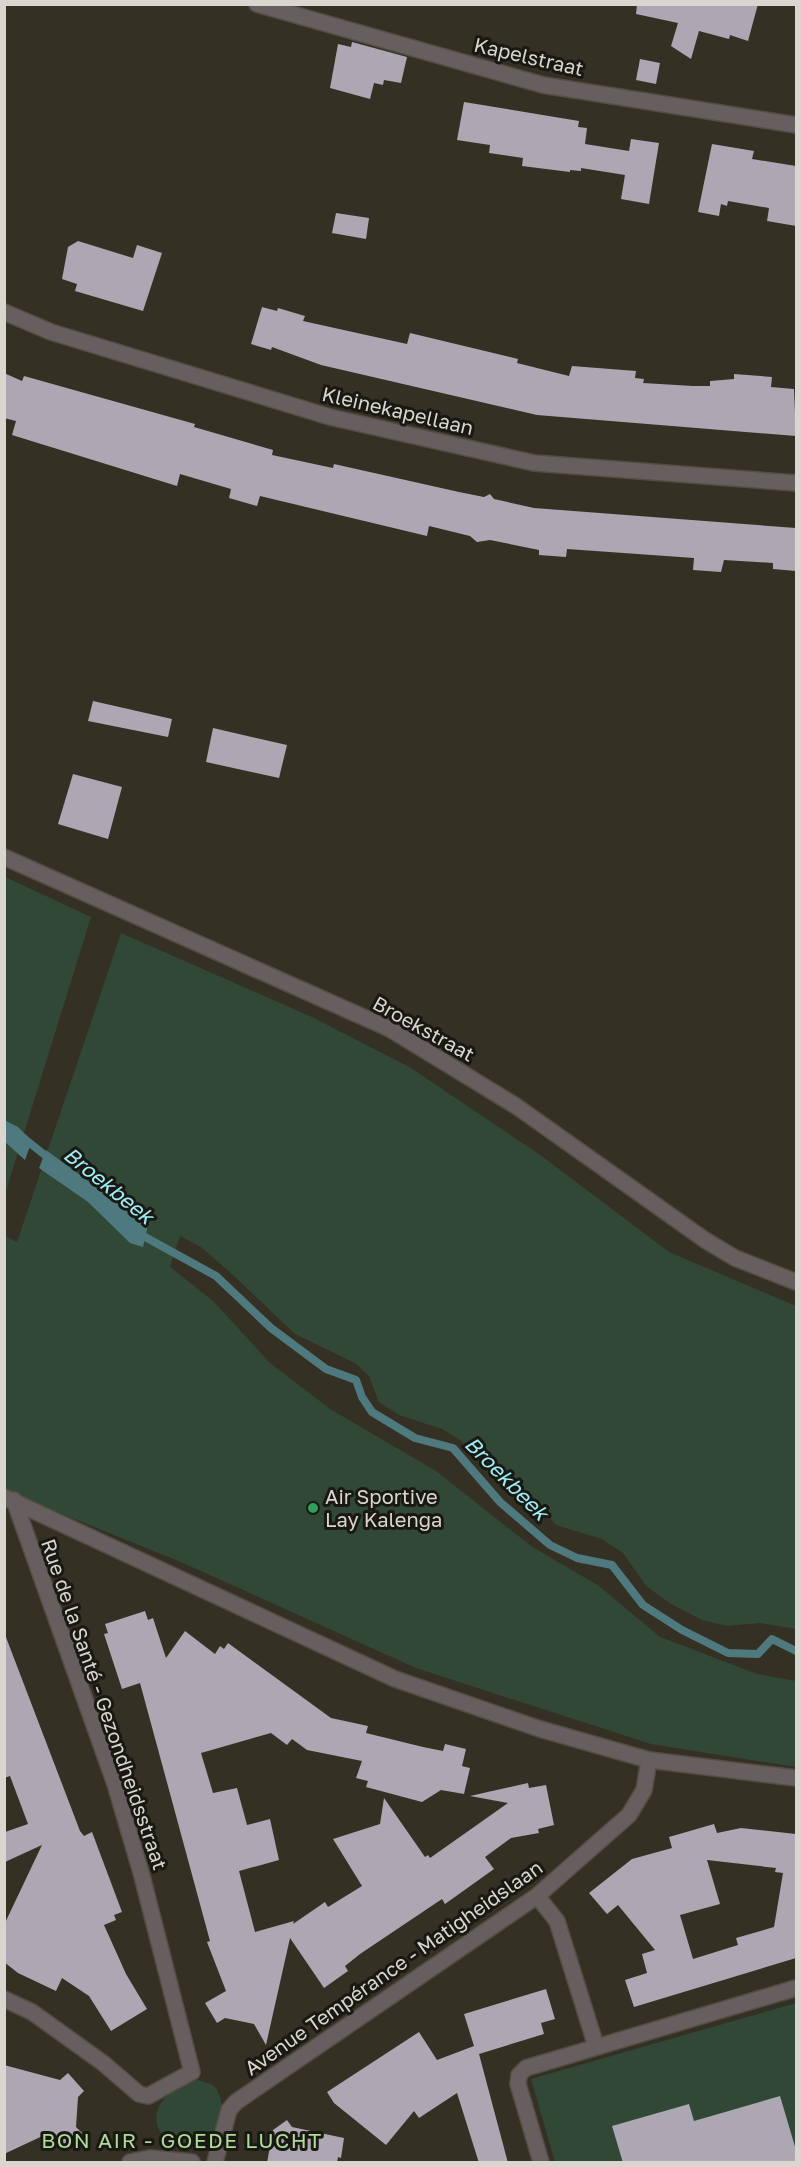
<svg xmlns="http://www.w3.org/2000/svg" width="801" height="2167" viewBox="0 0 801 2167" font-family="'Golos Text',sans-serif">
<rect width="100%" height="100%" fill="#353024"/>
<g fill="#314837">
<path d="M 5,877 L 91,917 L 5,1194 Z"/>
<path d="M 121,933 L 314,1018 L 411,1068 L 543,1157 L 669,1252 L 796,1306 L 796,1629 L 760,1623 L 727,1626 L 702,1620 L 671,1604 L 647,1587 L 623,1553 L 602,1539 L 556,1525 L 530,1494 L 491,1478 L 477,1456 L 459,1439 L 442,1429 L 399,1415 L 379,1402 L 369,1376 L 355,1363 L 295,1334 L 233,1275 L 201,1247 L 180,1236 L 170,1267 L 213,1301 L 270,1363 L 330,1409 L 436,1471 L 531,1546 L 599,1586 L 660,1637 L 757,1674 L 796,1681 L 796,1767 L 651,1744 L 416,1668 L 181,1562 L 5,1491 L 4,1235 L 17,1242 Z"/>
<path d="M 796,2003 L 796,2162 L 555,2162 L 531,2079 Z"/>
<path d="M 198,2080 C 205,2082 213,2083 217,2090 C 234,2121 203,2167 167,2140 C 140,2113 170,2086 198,2080 Z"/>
</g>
<g fill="#4e797e">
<path d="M 4,1120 L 18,1127 L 32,1141 L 25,1160 L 5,1142 Z"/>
<path d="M 46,1150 L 148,1225 L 143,1247 L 130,1243 L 88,1202 L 39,1168 Z"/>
</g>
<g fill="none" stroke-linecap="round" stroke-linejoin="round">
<g stroke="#4e797e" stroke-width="8">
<path d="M 4,1130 L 16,1132 L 51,1160"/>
<path d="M 136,1232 L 216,1276 L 271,1328 L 326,1369 L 356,1380 L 362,1397 L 372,1412 L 415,1438 L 453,1448 L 500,1502 L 550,1545 L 577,1558 L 612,1565 L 643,1605 L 682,1630 L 728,1653 L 758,1654 L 772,1639 L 796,1651"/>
</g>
</g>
<g fill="#ada6b3" fill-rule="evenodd">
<path d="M 637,4 L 758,4 L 748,41 L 730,35 L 729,39 L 699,31 L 691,59 L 671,46 L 678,23 L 636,14 Z"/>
<path d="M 352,42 L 407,57 L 401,83 L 384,80 L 383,85 L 374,83 L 370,99 L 330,88 L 338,44 L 351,47 Z"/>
<path d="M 640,59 L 660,63 L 656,84 L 636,80 Z"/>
<path d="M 464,102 L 579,121 L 578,127 L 587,128 L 585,144 L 629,151 L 631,139 L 659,143 L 649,204 L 621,199 L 625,175 L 581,168 L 581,171 L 570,170 L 570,172 L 522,166 L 523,158 L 489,153 L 490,145 L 457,140 Z"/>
<path d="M 712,144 L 754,151 L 752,159 L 796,166 L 796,226 L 767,221 L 769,208 L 728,201 L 727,206 L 721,204 L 719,216 L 698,212 Z"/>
<path d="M 336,213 L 369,218 L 366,239 L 332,233 Z"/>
<path d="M 78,241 L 133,258 L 137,245 L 162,253 L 143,311 L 75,291 L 77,284 L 62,279 L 68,247 Z"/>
<path d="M 262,307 L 277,311 L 278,308 L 305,316 L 303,321 L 407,344 L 410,333 L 518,359 L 517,363 L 569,376 L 572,366 L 636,371 L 635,378 L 644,379 L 643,383 L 693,386 L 710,386 L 710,381 L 734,379 L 734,374 L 772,377 L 771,387 L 794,389 L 796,436 L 537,415 L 321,365 L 272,347 L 271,350 L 251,344 Z"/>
<path d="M 4,373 L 22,381 L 24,376 L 195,424 L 194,427 L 273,450 L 272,455 L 333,468 L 334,464 L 459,492 L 484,497 L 490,494 L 494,499 L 534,508 L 796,528 L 796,571 L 773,569 L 773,563 L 724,560 L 721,572 L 693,570 L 694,558 L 567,549 L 566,557 L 539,555 L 539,550 L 490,540 L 477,542 L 470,536 L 429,526 L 427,536 L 260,496 L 257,506 L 229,498 L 231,489 L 180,474 L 177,486 L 12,435 L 16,421 L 4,418 Z"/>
<path d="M 93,701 L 172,719 L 168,737 L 88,721 Z"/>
<path d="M 213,728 L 287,745 L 279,778 L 206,762 Z"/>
<path d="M 73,774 L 122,787 L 108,839 L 58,824 Z"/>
<path d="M 145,1611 L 148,1620 L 153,1618 L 166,1658 L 185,1631 L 215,1654 L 220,1646 L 224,1649 L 228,1643 L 331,1718 L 368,1726 L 366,1733 L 423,1747 L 443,1751 L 445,1744 L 466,1749 L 462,1766 L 470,1768 L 464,1794 L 441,1790 L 422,1802 L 366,1787 L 368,1781 L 356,1778 L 362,1761 L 307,1750 L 292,1739 L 287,1745 L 271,1733 L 201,1753 L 213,1793 L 237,1788 L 247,1825 L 270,1819 L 279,1860 L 239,1871 L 255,1932 L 294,1921 L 293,1924 L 325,1902 L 328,1907 L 362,1886 L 333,1839 L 380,1824 L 384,1798 L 425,1857 L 428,1855 L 430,1858 L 508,1803 L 470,1796 L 528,1783 L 529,1788 L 546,1785 L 554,1825 L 538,1829 L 539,1833 L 511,1838 L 485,1857 L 494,1869 L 445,1904 L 442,1899 L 360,1954 L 345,1966 L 348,1971 L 324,1988 L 290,1938 L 266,2045 L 254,2024 L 225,2018 L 217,2023 L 205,2003 L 226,1991 L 207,1942 L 210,1941 L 140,1683 L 122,1689 L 104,1634 L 108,1633 L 105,1624 Z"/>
<path d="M 4,1632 L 80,1831 L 84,1836 L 92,1832 L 122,1912 L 114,1915 L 116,1920 L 104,1925 L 126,1974 L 147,2009 L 111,2031 L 89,1996 L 62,1978 L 56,1991 L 18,1973 L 4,1962 L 4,1925 L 42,1845 L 5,1862 L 5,1832 L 28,1824 L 10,1776 L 4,1778 Z"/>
<path d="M 714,1824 L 717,1833 L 741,1828 L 796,1834 L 796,1958 L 634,2007 L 625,1980 L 647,1973 L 642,1954 L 655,1950 L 618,1905 L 607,1914 L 589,1893 L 632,1859 L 672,1848 L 669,1837 ZM 707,1860 L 776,1868 L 775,1872 L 783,1873 L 774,1927 L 736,1938 L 738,1945 L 693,1959 L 680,1915 L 720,1904 Z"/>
<path d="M 546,1989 L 555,2019 L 541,2023 L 544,2034 L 479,2054 L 508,2163 L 479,2163 L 457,2093 L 419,2118 L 414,2111 L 386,2145 L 334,2103 L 327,2092 L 419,2032 L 437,2060 L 474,2046 L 464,2014 Z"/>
<path d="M 4,2065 L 60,2080 L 68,2073 L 84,2091 L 78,2097 L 76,2127 L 82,2133 L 65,2150 L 49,2133 L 4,2154 Z"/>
<path d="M 780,2096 L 796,2150 L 796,2163 L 623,2163 L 612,2126 L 689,2104 L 694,2121 Z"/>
<path d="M 287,2120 L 292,2127 L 344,2138 L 341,2158 L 338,2157 L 337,2163 L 267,2163 L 273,2130 Z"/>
</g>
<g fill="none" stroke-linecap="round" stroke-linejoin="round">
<g stroke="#534e43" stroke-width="18">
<g id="street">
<path d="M 257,4 L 543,85 L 796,125"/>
<path d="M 4,312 L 51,332 L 330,417 L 534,463 L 796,483"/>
<path d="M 4,857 L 390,1029 L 516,1106 L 705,1240 L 735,1258 L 796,1282"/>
<path d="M 4,1497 L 395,1679 L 540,1729 L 649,1760 L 796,1778"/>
<path d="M 537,1896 L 557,1921 L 596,2046"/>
<path d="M 4,1999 L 32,2012 L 103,2063 L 139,2094 L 148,2096 L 192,2072 L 142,1876 L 115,1784 L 14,1500"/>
<path d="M 130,2162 L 150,2158 L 192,2162"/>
<path d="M 215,2162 L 229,2110 L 236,2102 L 537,1896 L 629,1815 L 644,1790 L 649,1760"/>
<path d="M 541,2162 L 518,2084 L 519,2075 L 526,2068 L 796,1988"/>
</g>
</g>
<use href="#street" stroke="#665e5f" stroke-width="15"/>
</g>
<circle fill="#2e9e5b" stroke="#1a1813" stroke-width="2" cx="313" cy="1508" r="6"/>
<g text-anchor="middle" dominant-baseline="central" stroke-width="6" stroke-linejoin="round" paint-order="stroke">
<g font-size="20" fill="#d9d6cf" stroke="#1a1813">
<text transform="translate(529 56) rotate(13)">Kapelstraat</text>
<text transform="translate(398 410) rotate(13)">Kleinekapellaan</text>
<text transform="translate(424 1028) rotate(29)">Broekstraat</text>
<text transform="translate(105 1704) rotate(71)">Rue de la Santé - Gezondheidsstraat</text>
<text transform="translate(393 1967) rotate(-35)">Avenue Tempérance - Matigheidslaan</text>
</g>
<g font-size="20" fill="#d9d6cf" stroke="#1a1813" text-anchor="start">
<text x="325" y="1496">Air Sportive<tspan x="325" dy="23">Lay Kalenga</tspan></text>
</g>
<g font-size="21" font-style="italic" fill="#9feef6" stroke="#1a1813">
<text transform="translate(109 1185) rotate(39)">Broekbeek</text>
<text transform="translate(507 1478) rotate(45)">Broekbeek</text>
</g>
<g font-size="21" letter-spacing="1.5" fill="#addb9a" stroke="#1a1813">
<text x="182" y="2140">BON AIR - GOEDE LUCHT</text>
</g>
</g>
<rect width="801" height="2167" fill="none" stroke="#d9d6cf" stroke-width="12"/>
</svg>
